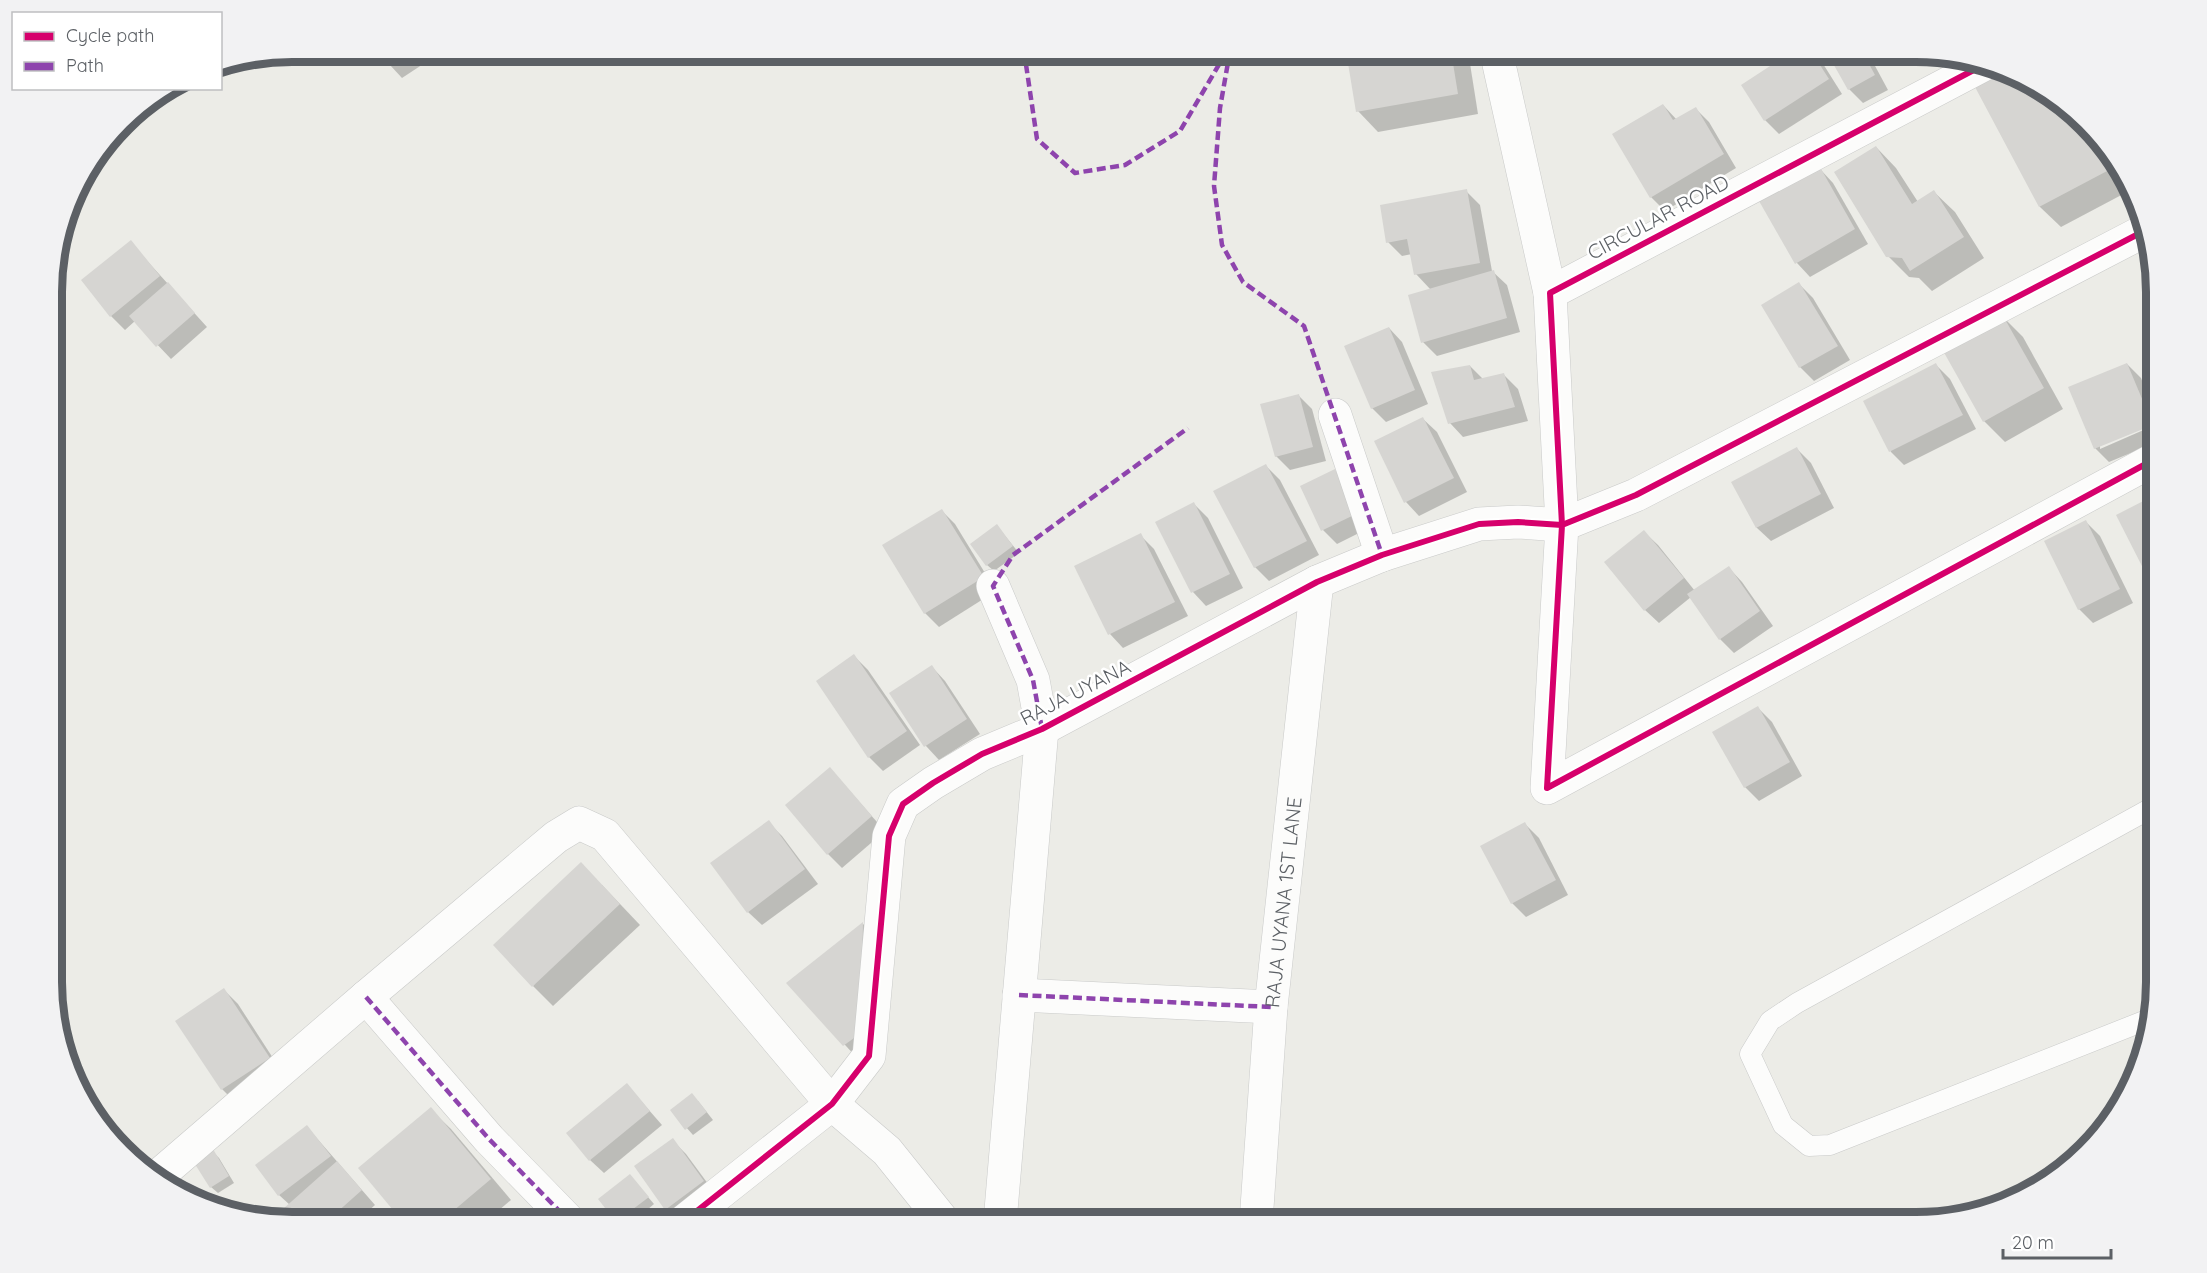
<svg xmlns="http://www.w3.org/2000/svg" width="2207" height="1273" viewBox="0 0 2207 1273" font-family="Quicksand,sans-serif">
<rect width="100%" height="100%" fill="#ecece7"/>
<g fill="#0003">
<path d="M 377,51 L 435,51 L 437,55 L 402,78 Z"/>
<path d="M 1348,51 L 1468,51 L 1478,114 L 1378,132 L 1358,111 Z"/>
<path d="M 1796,51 L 1812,51 L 1820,59 L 1842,94 L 1779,134 L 1765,120 L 1743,85 Z"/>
<path d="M 1828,51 L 1867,51 L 1888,90 L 1863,103 L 1849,89 Z"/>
<path d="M 1880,51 L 1911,51 L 1891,62 Z"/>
<path d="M 2007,71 L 2035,83 L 2107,150 L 2129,191 L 2061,227 L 2040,207 L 1977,87 Z"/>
<path d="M 1663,105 L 1677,120 L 1696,109 L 1709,122 L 1736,168 L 1665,211 L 1651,197 Z"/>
<path d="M 1876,147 L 1896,168 L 1918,202 L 1934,192 L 1955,212 L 1984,258 L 1932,291 L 1919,278 L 1909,277 L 1888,256 Z"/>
<path d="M 1820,169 L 1833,183 L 1868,244 L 1810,277 L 1797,263 L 1761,202 Z"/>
<path d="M 1466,191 L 1480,205 L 1492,271 L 1507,285 L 1520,332 L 1437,356 L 1423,342 L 1431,290 L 1416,274 L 1412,254 L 1402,256 L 1388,242 Z"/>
<path d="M 130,242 L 207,327 L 171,359 L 135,321 L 125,330 L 111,316 Z"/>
<path d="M 1799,284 L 1813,298 L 1850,360 L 1814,381 L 1800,367 L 1763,305 Z"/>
<path d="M 2002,316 L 2023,337 L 2063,409 L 2005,442 L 1984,421 Z"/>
<path d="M 1389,328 L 1402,342 L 1428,404 L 1386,422 L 1372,408 Z"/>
<path d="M 2127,364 L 2141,378 L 2155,414 L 2155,422 L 2100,445 L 2100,449 L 2155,425 L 2155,443 L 2109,462 L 2095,448 Z"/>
<path d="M 1936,365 L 1950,379 L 1976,429 L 1904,465 L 1891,452 L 1865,401 Z"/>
<path d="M 1470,366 L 1483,379 L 1504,375 L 1518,389 L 1528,421 L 1463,437 L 1450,423 Z"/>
<path d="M 1298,395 L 1312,409 L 1326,461 L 1290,470 L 1276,456 Z"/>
<path d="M 1423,419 L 1437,432 L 1467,492 L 1419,516 L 1406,502 Z"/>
<path d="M 1797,449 L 1811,463 L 1834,508 L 1771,541 L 1757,528 L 1733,483 Z"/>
<path d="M 1266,466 L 1280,480 L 1319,555 L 1269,581 L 1255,567 Z"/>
<path d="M 1334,471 L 1348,485 L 1369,528 L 1337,544 L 1323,530 Z"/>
<path d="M 2155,497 L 2155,582 L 2147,574 L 2118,516 Z"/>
<path d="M 1194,504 L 1208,518 L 1243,588 L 1206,606 L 1193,592 L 1157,522 Z"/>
<path d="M 941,510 L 955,524 L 996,591 L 939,627 L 925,613 Z"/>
<path d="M 2086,522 L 2100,536 L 2133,603 L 2093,623 L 2079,609 Z"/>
<path d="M 997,526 L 1019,553 L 994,571 L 987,565 Z"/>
<path d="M 1644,532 L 1658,545 L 1695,591 L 1729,568 L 1742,582 L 1773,626 L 1734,653 L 1720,639 L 1691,597 L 1659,623 L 1645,610 Z"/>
<path d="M 1140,535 L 1154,549 L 1188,616 L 1123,648 L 1110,634 Z"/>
<path d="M 854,656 L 868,670 L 920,745 L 883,771 L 869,757 Z"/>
<path d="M 932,667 L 945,681 L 980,734 L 939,760 L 926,746 L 891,693 Z"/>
<path d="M 1758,708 L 1772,722 L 1802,776 L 1759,801 L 1745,787 Z"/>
<path d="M 830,769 L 885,831 L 842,868 L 828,854 Z"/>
<path d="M 768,822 L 782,836 L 818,884 L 762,925 L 748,912 Z"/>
<path d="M 1525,824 L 1539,838 L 1568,895 L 1526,917 L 1512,903 Z"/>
<path d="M 602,885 L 640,925 L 553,1006 L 533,986 Z"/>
<path d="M 863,924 L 877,937 L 858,1059 L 788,983 Z"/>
<path d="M 224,990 L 238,1004 L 282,1072 L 236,1103 L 222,1089 Z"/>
<path d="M 627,1085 L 662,1125 L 604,1173 L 590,1160 Z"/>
<path d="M 698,1101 L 713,1120 L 693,1135 L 672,1111 Z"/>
<path d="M 430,1109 L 451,1129 L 511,1200 L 485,1222 L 405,1222 Z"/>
<path d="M 307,1127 L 375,1205 L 356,1222 L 297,1222 L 290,1205 L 279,1195 Z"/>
<path d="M 672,1140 L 686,1154 L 717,1196 L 680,1222 L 667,1209 Z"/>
<path d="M 212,1151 L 219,1158 L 234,1183 L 218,1193 L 211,1187 Z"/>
<path d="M 636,1183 L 654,1204 L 633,1222 L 618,1222 L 601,1199 Z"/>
</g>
<g fill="#d6d5d2">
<path d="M 1346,51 L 1451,51 L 1458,94 L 1356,112 Z"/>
<path d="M 1793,51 L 1811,51 L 1829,79 L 1764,121 L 1741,85 Z"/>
<path d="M 1826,51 L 1862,51 L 1875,75 L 1848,90 Z"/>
<path d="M 2006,71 L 2023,78 L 2024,81 L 2027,79 L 2035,83 L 2090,134 L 2109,170 L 2039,207 L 1975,87 Z"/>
<path d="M 1663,104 L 1673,120 L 1696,107 L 1724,154 L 1650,198 L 1612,134 Z"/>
<path d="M 1876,146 L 1912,204 L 1934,190 L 1964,237 L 1910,271 L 1902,258 L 1886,257 L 1834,172 Z"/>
<path d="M 1820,167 L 1855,229 L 1795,264 L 1759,201 Z"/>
<path d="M 1467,189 L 1480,263 L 1414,275 L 1407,239 L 1386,243 L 1380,205 Z"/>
<path d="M 131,240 L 160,276 L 110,317 L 81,280 Z"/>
<path d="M 1494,270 L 1507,318 L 1421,343 L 1408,295 Z"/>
<path d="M 168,282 L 195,313 L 156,347 L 129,316 Z"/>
<path d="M 1799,282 L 1838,346 L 1799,368 L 1761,305 Z"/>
<path d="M 2002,314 L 2044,388 L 1983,422 L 1942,349 Z"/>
<path d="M 1389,327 L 1415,390 L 1371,409 L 1344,346 Z"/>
<path d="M 1936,363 L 1963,415 L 1889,452 L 1863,401 Z"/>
<path d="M 2127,363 L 2153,425 L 2094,449 L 2068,387 Z"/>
<path d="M 1470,365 L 1474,380 L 1504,373 L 1515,407 L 1448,424 L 1431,372 Z"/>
<path d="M 1299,394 L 1313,447 L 1275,457 L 1260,404 Z"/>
<path d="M 1423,417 L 1454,478 L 1404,503 L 1374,441 Z"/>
<path d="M 1797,447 L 1821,494 L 1756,528 L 1731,482 Z"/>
<path d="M 1266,464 L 1307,541 L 1254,568 L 1213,491 Z"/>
<path d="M 1335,469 L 1356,514 L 1321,531 L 1300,486 Z"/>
<path d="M 2155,495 L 2155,570 L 2146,574 L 2116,515 Z"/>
<path d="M 1194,502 L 1230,574 L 1191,593 L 1155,522 Z"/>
<path d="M 942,509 L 984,577 L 924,614 L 882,545 Z"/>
<path d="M 2086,520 L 2120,589 L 2078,610 L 2044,541 Z"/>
<path d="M 997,524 L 1013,546 L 986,566 L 970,544 Z"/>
<path d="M 1644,530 L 1684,578 L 1644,611 L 1604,562 Z"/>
<path d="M 1141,533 L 1175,602 L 1108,635 L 1074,566 Z"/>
<path d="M 1729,566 L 1760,611 L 1719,640 L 1687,594 Z"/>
<path d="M 854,654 L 907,731 L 868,758 L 816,681 Z"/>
<path d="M 932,665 L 967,719 L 924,747 L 889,693 Z"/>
<path d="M 1758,706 L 1790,762 L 1744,788 L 1712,732 Z"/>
<path d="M 830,767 L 872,816 L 827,855 L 785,805 Z"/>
<path d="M 769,820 L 805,869 L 747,913 L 710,863 Z"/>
<path d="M 1525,822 L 1556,880 L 1511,904 L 1480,846 Z"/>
<path d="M 581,862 L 620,904 L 532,987 L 493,945 Z"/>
<path d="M 863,922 L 861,1033 L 843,1046 L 786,983 Z"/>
<path d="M 224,988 L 270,1058 L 221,1090 L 175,1021 Z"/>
<path d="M 627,1083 L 650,1111 L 589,1161 L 566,1133 Z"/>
<path d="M 692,1093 L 707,1112 L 685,1130 L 670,1110 Z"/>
<path d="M 431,1107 L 491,1179 L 440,1222 L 403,1222 L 358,1168 Z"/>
<path d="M 307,1125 L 331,1156 L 278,1196 L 255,1165 Z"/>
<path d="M 673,1138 L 704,1181 L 665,1210 L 634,1166 Z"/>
<path d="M 213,1149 L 229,1176 L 210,1188 L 193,1161 Z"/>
<path d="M 337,1161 L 362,1190 L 326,1222 L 295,1222 L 283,1209 Z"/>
<path d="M 630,1174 L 649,1197 L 616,1222 L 598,1199 Z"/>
</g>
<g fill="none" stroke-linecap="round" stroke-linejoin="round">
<g stroke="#c9cac9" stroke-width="21">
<path id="lane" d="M 2149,1019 L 1830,1145 L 1809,1146 L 1783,1125 L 1750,1054 L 1770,1021 L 1797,1003 L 2155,806"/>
</g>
<g stroke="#c9cac9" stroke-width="34">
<g id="street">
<path d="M 1496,51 L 1550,293"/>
<path d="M 2146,230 L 1636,495 L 1562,525 L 1547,788 L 2155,459"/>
<path d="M 1335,415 L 1382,555"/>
<path d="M 993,586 L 1033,680 L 1042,729 L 1000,1222"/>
<path d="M 1019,995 L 1271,1007"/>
<path d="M 366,997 L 489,1139 L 570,1222"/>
<path d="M 157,1177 L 366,997 L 556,837 L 579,823 L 605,835 L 832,1104 L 887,1151 L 944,1222"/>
<path d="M 683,1222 L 832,1104 L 869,1056 L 889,836 L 903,804 L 933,783 L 982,754 L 1042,729 L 1317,582 L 1382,555 L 1479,524 L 1518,522 L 1562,525 L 1550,293 L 1987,63"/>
<path id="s1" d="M 1256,1222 L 1271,1007 L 1317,582"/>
</g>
</g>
<use href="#lane" stroke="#fcfcfb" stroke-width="20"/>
<use href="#street" stroke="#fcfcfb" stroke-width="33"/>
<g stroke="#8e44ad" stroke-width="4.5" stroke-dasharray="9 4.5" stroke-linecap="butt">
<path d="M 1024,51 L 1037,139 L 1075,173 L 1125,165 L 1180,131 L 1227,51"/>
<path d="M 1230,51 L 1220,108 L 1214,186 L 1222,245 L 1243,282 L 1304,326 L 1382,555"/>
<path d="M 1042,729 L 1033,680 L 993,586 L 1013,555 L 1188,428"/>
<path d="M 1019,995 L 1271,1007"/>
<path d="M 366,997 L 489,1139 L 570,1222"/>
</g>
<g stroke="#fff" stroke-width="10">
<g id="cycleway">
<path d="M 2146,230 L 1636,495 L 1562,525 L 1547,788 L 2155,459"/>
<path d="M 683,1222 L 832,1104 L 869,1056 L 889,836 L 903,804 L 933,783 L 982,754 L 1042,729 L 1317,582 L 1382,555 L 1479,524 L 1518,522 L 1562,525 L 1550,293 L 1987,63"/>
</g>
</g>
<use href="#cycleway" stroke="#d6006c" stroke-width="6"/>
</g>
<g text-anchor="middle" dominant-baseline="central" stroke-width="5" stroke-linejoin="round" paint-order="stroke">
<g font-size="20" fill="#5c6065" stroke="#fff">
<text transform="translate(1658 217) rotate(-28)">CIRCULAR ROAD</text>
<text transform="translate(1075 692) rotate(-27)">RAJA UYANA</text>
<text stroke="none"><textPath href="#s1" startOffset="321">RAJA UYANA 1ST LANE</textPath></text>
</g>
</g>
<path d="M0 0H2207V1273H0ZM292 62H1916A230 230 0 0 1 2146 292V982A230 230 0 0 1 1916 1212H292A230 230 0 0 1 62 982V292A230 230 0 0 1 292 62Z" fill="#f2f2f3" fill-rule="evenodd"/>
<path fill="none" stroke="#5c6065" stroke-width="8" d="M292 62H1916A230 230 0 0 1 2146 292V982A230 230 0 0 1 1916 1212H292A230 230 0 0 1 62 982V292A230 230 0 0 1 292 62Z"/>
<rect x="12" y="12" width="210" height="78" fill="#ffffff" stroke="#bebfc1" stroke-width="1.5"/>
<rect x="24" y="32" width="30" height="9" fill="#d6006c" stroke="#bebfc1" stroke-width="1.5"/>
<text x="66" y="42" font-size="18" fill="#5c6065">Cycle path</text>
<rect x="24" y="62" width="30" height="9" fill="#8e44ad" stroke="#bebfc1" stroke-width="1.5"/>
<text x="66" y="72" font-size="18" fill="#5c6065">Path</text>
<path d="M2003 1249v9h108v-9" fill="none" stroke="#5c6065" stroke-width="3"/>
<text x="2012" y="1249" font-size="18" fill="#5c6065" stroke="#ffffff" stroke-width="4.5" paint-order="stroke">20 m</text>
</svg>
